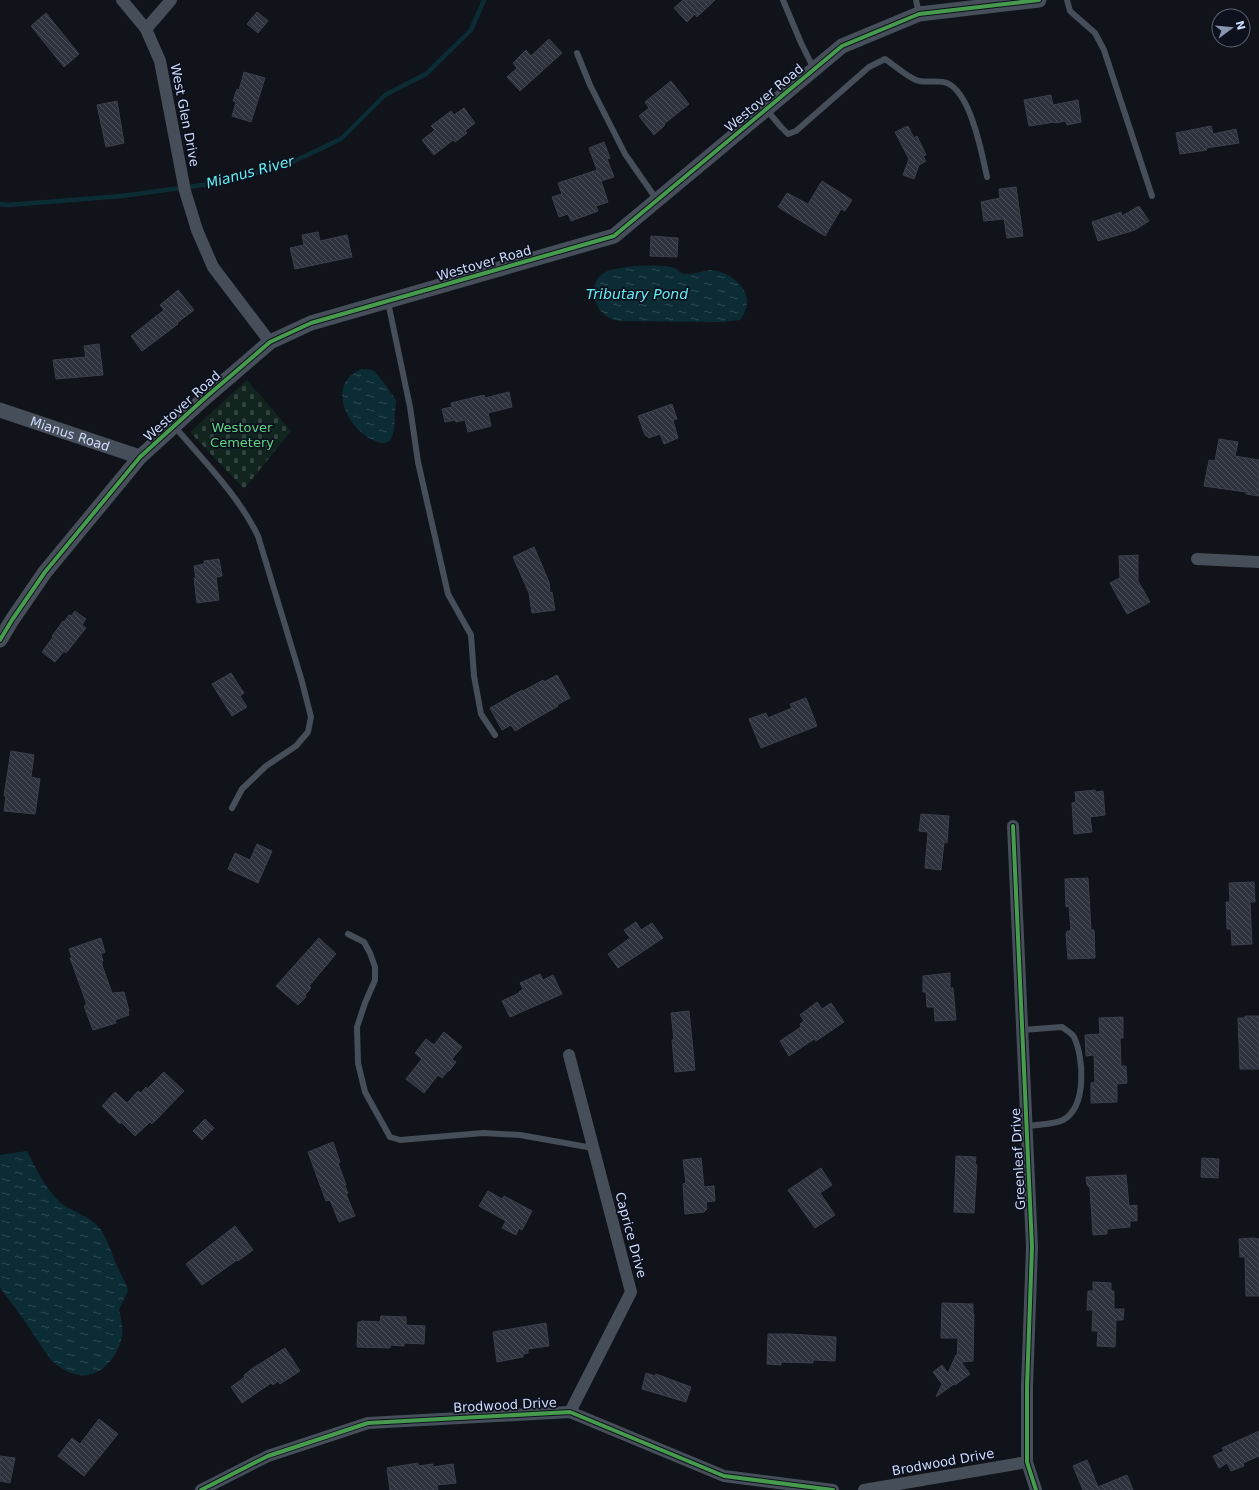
<svg xmlns="http://www.w3.org/2000/svg" width="1259" height="1490" viewBox="0 0 1259 1490" font-family="'DejaVu Sans',sans-serif">
<defs>
<pattern id="cemetery-stones" width="16" height="16" patternUnits="userSpaceOnUse"><rect width="16" height="16" fill="#11241d"/><path d="M2 7V4a2 2 0 0 1 4 0v3zM10 15v-3a2 2 0 0 1 4 0v3z" fill="#32433f"/></pattern>
<pattern id="water-ripples" width="26" height="14" patternUnits="userSpaceOnUse"><rect width="26" height="14" fill="#0c2c35"/><path d="M2 4q2-2 4 0t4 0M15 11q2-2 4 0t4 0" fill="none" stroke="#2e4a53"/></pattern>
<pattern id="building-back-hatch" width="6" height="6" patternUnits="userSpaceOnUse"><rect width="6" height="6" fill="#2e323c"/><path d="M-1 5l2 2M0 0l6 6M5-1l2 2" fill="none" stroke="#4b4f59"/></pattern>
</defs>
<rect width="100%" height="100%" fill="#10131a"/>
<path fill="url(#cemetery-stones)" d="M 247,380 L 291,431 L 244,489 L 190,432 Z"/>
<g fill="url(#water-ripples)">
<path d="M 634,266 C 647,266 662,264 674,268 C 677,269 679,272 682,273 C 691,276 701,271 710,270 C 723,270 742,281 746,295 C 749,303 745,314 740,320 L 722,322 L 620,321 C 614,320 610,319 605,315 C 594,307 589,285 601,275 C 609,268 624,268 634,266 Z"/>
<path d="M 362,369 C 366,369 370,369 374,371 C 377,373 394,396 396,400 C 396,404 395,409 395,413 C 394,421 396,440 385,443 C 381,444 377,442 373,440 C 347,428 325,383 362,369 Z"/>
<path d="M 27,1151 C 37,1170 47,1193 65,1206 C 75,1212 91,1218 99,1227 C 106,1235 113,1257 118,1268 C 121,1276 126,1282 128,1290 L 119,1310 C 122,1320 124,1334 120,1344 C 114,1360 99,1378 79,1375 C 69,1374 57,1366 50,1359 L 20,1314 L 0,1288 L 0,1155 Z"/>
</g>
<g fill="none" stroke-linecap="round" stroke-linejoin="round">
<path stroke="#0c2c35" stroke-width="4.5" d="M 0,204 L 8,205 L 122,196 L 217,183 L 286,165 L 341,139 L 385,95 L 426,74 L 471,30 L 484,0"/>
</g>
<g fill="url(#building-back-hatch)" stroke="#3b3f4d">
<path d="M 683,0 L 715,0 L 697,17 L 695,14 L 687,22 L 674,8 Z"/>
<path d="M 257,12 L 268,21 L 258,33 L 247,24 Z"/>
<path d="M 46,13 L 79,54 L 64,67 L 31,26 Z"/>
<path d="M 549,39 L 562,53 L 520,91 L 507,77 L 517,68 L 513,63 L 526,50 L 531,56 Z"/>
<path d="M 244,72 L 265,78 L 251,122 L 232,116 L 236,102 L 233,101 L 237,89 L 239,90 Z"/>
<path d="M 671,81 L 689,104 L 664,124 L 665,125 L 654,135 L 639,116 L 649,108 L 645,102 Z"/>
<path d="M 1051,95 L 1053,105 L 1078,100 L 1081,122 L 1067,125 L 1066,121 L 1055,123 L 1055,122 L 1029,126 L 1024,100 Z"/>
<path d="M 117,101 L 124,143 L 106,147 L 97,105 Z"/>
<path d="M 464,108 L 475,123 L 465,131 L 467,133 L 455,142 L 453,140 L 434,155 L 422,140 L 435,130 L 431,126 L 451,111 L 454,115 Z"/>
<path d="M 908,126 L 914,138 L 917,136 L 926,155 L 923,156 L 926,161 L 919,165 L 914,179 L 903,175 L 909,159 L 895,132 Z"/>
<path d="M 1211,126 L 1213,134 L 1236,129 L 1239,143 L 1206,148 L 1207,150 L 1180,154 L 1176,133 Z"/>
<path d="M 604,142 L 610,158 L 607,159 L 614,177 L 601,181 L 608,202 L 596,206 L 598,211 L 571,221 L 568,214 L 559,217 L 552,197 L 562,194 L 558,183 L 597,170 L 589,148 Z"/>
<path d="M 822,181 L 852,200 L 845,211 L 841,209 L 825,236 L 778,207 L 787,193 L 808,204 Z"/>
<path d="M 1016,187 L 1023,236 L 1007,238 L 1004,219 L 984,221 L 981,202 L 1000,198 L 999,189 Z"/>
<path d="M 1139,206 L 1149,221 L 1135,230 L 1098,241 L 1092,222 L 1121,212 L 1122,216 Z"/>
<path d="M 318,232 L 320,241 L 347,235 L 352,257 L 295,269 L 290,248 L 304,245 L 302,235 Z"/>
<path d="M 651,236 L 678,238 L 677,257 L 650,256 Z"/>
<path d="M 178,290 L 194,310 L 177,323 L 178,324 L 142,351 L 131,336 L 164,310 L 160,305 Z"/>
<path d="M 99,344 L 103,375 L 56,379 L 53,360 L 86,357 L 84,346 Z"/>
<path d="M 509,392 L 512,407 L 488,413 L 491,426 L 468,432 L 465,420 L 456,422 L 455,420 L 445,422 L 442,409 L 452,407 L 451,403 L 484,395 L 485,398 Z"/>
<path d="M 672,404 L 677,419 L 673,420 L 678,438 L 664,444 L 660,434 L 649,438 L 645,435 L 638,416 Z"/>
<path d="M 1219,439 L 1238,442 L 1235,456 L 1259,460 L 1259,496 L 1246,494 L 1246,492 L 1204,486 L 1209,460 L 1215,461 Z"/>
<path d="M 534,547 L 549,582 L 550,593 L 552,592 L 555,610 L 532,613 L 529,593 L 513,557 Z"/>
<path d="M 1138,555 L 1138,581 L 1150,602 L 1127,614 L 1110,583 L 1120,578 L 1119,556 Z"/>
<path d="M 219,559 L 222,576 L 216,577 L 219,600 L 197,603 L 194,578 L 196,578 L 194,566 L 204,564 L 204,561 Z"/>
<path d="M 75,611 L 86,619 L 82,625 L 86,628 L 66,653 L 64,651 L 55,662 L 42,652 L 53,637 L 52,636 L 63,621 L 64,622 L 69,615 L 71,616 Z"/>
<path d="M 231,673 L 244,693 L 240,696 L 247,707 L 232,716 L 212,684 Z"/>
<path d="M 557,675 L 570,698 L 557,705 L 558,706 L 515,731 L 511,725 L 502,730 L 490,708 L 522,690 L 523,691 L 543,680 L 544,682 Z"/>
<path d="M 806,698 L 817,726 L 761,748 L 749,719 L 766,713 L 768,718 L 792,708 L 790,704 Z"/>
<path d="M 11,751 L 34,755 L 31,777 L 40,779 L 35,814 L 4,811 L 6,796 L 4,796 Z"/>
<path d="M 1095,790 L 1096,792 L 1103,791 L 1105,815 L 1090,817 L 1092,832 L 1074,834 L 1072,803 L 1076,802 L 1075,792 Z"/>
<path d="M 921,814 L 949,816 L 947,843 L 944,842 L 941,870 L 925,868 L 928,832 L 919,831 Z"/>
<path d="M 257,844 L 272,851 L 258,883 L 228,869 L 235,853 L 250,860 Z"/>
<path d="M 1088,878 L 1091,930 L 1094,930 L 1095,958 L 1068,959 L 1066,934 L 1067,931 L 1071,931 L 1069,906 L 1066,907 L 1065,879 Z"/>
<path d="M 1254,882 L 1255,902 L 1250,902 L 1252,944 L 1232,945 L 1231,929 L 1227,929 L 1226,902 L 1230,902 L 1229,883 Z"/>
<path d="M 636,922 L 641,930 L 652,923 L 663,938 L 618,968 L 608,954 L 630,938 L 624,930 Z"/>
<path d="M 101,938 L 105,952 L 101,954 L 103,961 L 102,961 L 102,965 L 112,993 L 124,992 L 129,1011 L 128,1012 L 129,1015 L 115,1020 L 116,1023 L 93,1030 L 84,1006 L 86,1005 L 86,1002 L 70,958 L 72,958 L 69,949 Z"/>
<path d="M 319,938 L 336,954 L 309,986 L 311,988 L 305,995 L 306,997 L 298,1005 L 276,986 Z"/>
<path d="M 950,973 L 950,988 L 953,988 L 956,1020 L 935,1021 L 934,1007 L 927,1007 L 926,992 L 923,992 L 923,976 Z"/>
<path d="M 540,974 L 543,980 L 553,975 L 562,994 L 510,1017 L 502,1001 L 519,993 L 519,992 L 523,989 L 520,983 Z"/>
<path d="M 817,1002 L 822,1009 L 831,1003 L 844,1022 L 816,1041 L 814,1039 L 789,1056 L 780,1041 L 801,1027 L 800,1024 L 804,1021 L 800,1015 Z"/>
<path d="M 689,1011 L 695,1070 L 675,1072 L 672,1040 L 674,1040 L 671,1013 Z"/>
<path d="M 1245,1016 L 1259,1016 L 1259,1069 L 1240,1069 L 1238,1018 L 1245,1018 Z"/>
<path d="M 1123,1017 L 1123,1038 L 1120,1038 L 1121,1066 L 1126,1066 L 1127,1083 L 1117,1084 L 1117,1102 L 1091,1103 L 1091,1083 L 1095,1082 L 1094,1055 L 1086,1056 L 1085,1035 L 1100,1034 L 1099,1018 Z"/>
<path d="M 444,1032 L 462,1047 L 452,1059 L 456,1062 L 450,1070 L 448,1071 L 442,1078 L 438,1075 L 424,1093 L 406,1079 L 422,1059 L 415,1053 L 426,1039 L 434,1045 Z"/>
<path d="M 164,1072 L 184,1091 L 152,1124 L 150,1122 L 135,1136 L 121,1122 L 120,1124 L 102,1106 L 115,1092 L 127,1103 L 138,1091 L 141,1093 L 146,1087 L 147,1089 Z"/>
<path d="M 205,1119 L 214,1128 L 202,1140 L 193,1131 Z"/>
<path d="M 333,1142 L 340,1162 L 338,1163 L 346,1185 L 345,1186 L 348,1193 L 346,1194 L 355,1216 L 339,1222 L 330,1200 L 326,1201 L 308,1152 Z"/>
<path d="M 956,1156 L 976,1157 L 975,1164 L 977,1165 L 974,1213 L 954,1212 Z"/>
<path d="M 701,1158 L 704,1187 L 714,1186 L 715,1201 L 706,1202 L 707,1209 L 704,1212 L 685,1214 L 683,1184 L 686,1183 L 683,1160 Z"/>
<path d="M 1202,1158 L 1219,1159 L 1218,1178 L 1201,1177 Z"/>
<path d="M 821,1168 L 832,1185 L 820,1193 L 835,1215 L 815,1228 L 788,1190 Z"/>
<path d="M 1126,1175 L 1129,1206 L 1137,1205 L 1137,1221 L 1130,1221 L 1130,1227 L 1107,1229 L 1107,1234 L 1093,1235 L 1090,1188 L 1087,1185 L 1086,1177 Z"/>
<path d="M 488,1191 L 502,1199 L 504,1196 L 532,1211 L 522,1230 L 519,1228 L 516,1235 L 502,1228 L 506,1221 L 479,1206 Z"/>
<path d="M 235,1226 L 253,1250 L 238,1261 L 237,1260 L 202,1285 L 186,1264 Z"/>
<path d="M 1253,1238 L 1259,1239 L 1259,1296 L 1246,1296 L 1245,1257 L 1240,1257 L 1239,1239 Z"/>
<path d="M 1093,1282 L 1111,1283 L 1111,1291 L 1114,1291 L 1114,1309 L 1124,1309 L 1123,1320 L 1116,1320 L 1115,1347 L 1097,1346 L 1098,1331 L 1092,1331 L 1093,1310 L 1087,1310 L 1088,1291 L 1093,1291 Z"/>
<path d="M 942,1303 L 973,1304 L 973,1314 L 974,1314 L 973,1361 L 961,1362 L 970,1374 L 955,1385 L 954,1384 L 936,1397 L 942,1384 L 933,1372 L 942,1365 L 948,1373 L 956,1355 L 957,1357 L 958,1338 L 941,1338 Z"/>
<path d="M 381,1316 L 406,1317 L 406,1325 L 425,1326 L 424,1344 L 404,1343 L 404,1346 L 390,1345 L 390,1348 L 357,1347 L 358,1322 L 361,1322 L 361,1321 L 380,1322 Z"/>
<path d="M 546,1323 L 549,1346 L 528,1349 L 528,1353 L 523,1354 L 523,1357 L 497,1362 L 493,1332 Z"/>
<path d="M 768,1334 L 790,1334 L 836,1337 L 835,1361 L 813,1360 L 813,1363 L 781,1362 L 781,1365 L 767,1364 Z"/>
<path d="M 285,1348 L 300,1371 L 280,1384 L 278,1381 L 273,1385 L 271,1383 L 242,1403 L 231,1387 L 245,1377 L 244,1375 L 253,1368 Z"/>
<path d="M 646,1373 L 655,1376 L 656,1374 L 691,1387 L 686,1402 L 642,1389 Z"/>
<path d="M 99,1419 L 118,1434 L 84,1476 L 58,1456 L 72,1438 L 80,1444 Z"/>
<path d="M 1259,1431 L 1259,1456 L 1243,1463 L 1244,1466 L 1231,1471 L 1227,1463 L 1219,1468 L 1213,1456 L 1224,1451 L 1222,1448 Z"/>
<path d="M 0,1456 L 15,1458 L 10,1483 L 0,1481 Z"/>
<path d="M 1087,1460 L 1098,1487 L 1127,1475 L 1133,1490 L 1083,1490 L 1073,1466 Z"/>
<path d="M 418,1463 L 418,1466 L 433,1464 L 433,1467 L 453,1464 L 456,1483 L 437,1485 L 438,1490 L 390,1490 L 387,1468 Z"/>
</g>
<g fill="none" stroke-linecap="round" stroke-linejoin="round">
<g stroke="#464e5a" stroke-width="6">
<path d="M 783,0 L 801,43 L 814,69"/>
<path d="M 916,0 L 919,14"/>
<path d="M 1067,0 L 1070,11 L 1095,33 L 1104,50 L 1152,196"/>
<path d="M 577,53 L 590,85 L 625,154 L 657,200"/>
<path d="M 766,109 L 781,127 L 788,134 L 796,131 L 869,67 L 885,59 C 894,65 906,76 916,80 C 925,84 937,79 947,83 C 971,93 982,154 987,177"/>
<path d="M 388,302 L 410,407 L 418,462 L 448,594 L 471,635 L 474,676 L 481,714 L 495,735"/>
<path d="M 174,426 C 204,461 238,495 258,536 L 301,678 L 311,717 L 308,732 L 296,746 L 266,766 L 242,789 L 232,808"/>
<path d="M 348,934 L 364,942 L 370,953 L 375,967 L 375,980 L 365,1003 L 357,1027 L 358,1063 L 365,1092 L 390,1137 L 400,1140 L 483,1133 L 520,1135 L 593,1148"/>
<path d="M 1022,1030 L 1062,1027 C 1066,1030 1072,1033 1074,1037 C 1084,1058 1087,1107 1063,1120 C 1055,1124 1036,1125 1027,1126"/>
</g>
<g stroke="#464e5a" stroke-width="12">
<path d="M 122,0 L 146,29 L 160,61 L 185,191 L 197,230 L 213,267 L 270,342"/>
<path d="M 146,29 L 171,0"/>
<path d="M 1197,559 L 1259,562"/>
<path d="M 1013,826 L 1032,1247 L 1027,1387 L 1027,1462 L 1036,1490"/>
<path d="M 569,1055 L 631,1292 L 570,1412"/>
<path d="M 201,1490 L 268,1456 L 368,1423 L 570,1412 L 724,1476 L 833,1490"/>
<path d="M 864,1490 L 1027,1462"/>
</g>
<g stroke="#464e5a" stroke-width="15">
<path id="s1" d="M 0,410 L 140,457"/>
<path d="M 0,640 L 12,620 L 45,572 L 140,457 L 206,397 L 270,342 L 311,323 L 614,236 L 842,46 L 919,14 L 1039,0"/>
</g>
<g stroke="#0d111d" stroke-width="6">
<g id="cycleway">
<path d="M 0,640 L 12,620 L 45,572 L 140,457 L 206,397 L 270,342 L 311,323 L 614,236 L 842,46 L 919,14 L 1039,0"/>
<path d="M 1013,826 L 1032,1247 L 1027,1387 L 1027,1462 L 1036,1490"/>
<path d="M 201,1490 L 268,1456 L 368,1423 L 570,1412 L 724,1476 L 833,1490"/>
</g>
</g>
<use href="#cycleway" stroke="#469c4c" stroke-width="4"/>
</g>
<g text-anchor="middle" dominant-baseline="central" stroke-width="3.5" stroke-linejoin="round" paint-order="stroke">
<g font-size="13" fill="#cddbfc" stroke="#0d111d">
<text transform="translate(764 98) rotate(-40)">Westover Road</text>
<text transform="translate(185 115) rotate(79)">West Glen Drive</text>
<text transform="translate(484 263) rotate(-16)">Westover Road</text>
<text transform="translate(182 406) rotate(-42)">Westover Road</text>
<text stroke="none"><textPath href="#s1" startOffset="74">Mianus Road</textPath></text>
<text transform="translate(1018 1159) rotate(-93)">Greenleaf Drive</text>
<text transform="translate(631 1235) rotate(75)">Caprice Drive</text>
<text transform="translate(505 1405) rotate(-3)">Brodwood Drive</text>
<text transform="translate(943 1462) rotate(-10)">Brodwood Drive</text>
</g>
<g font-size="13" fill="#5fd686" stroke="#0d111d">
<text x="242" y="427">Westover<tspan x="242" dy="15">Cemetery</tspan></text>
</g>
<g font-size="14" font-style="italic" fill="#62eef4" stroke="#0d111d">
<text transform="translate(250 172) rotate(-15)">Mianus River</text>
<text x="637" y="294">Tributary Pond</text>
</g>
</g>
<g transform="translate(1231 28) rotate(74)"><circle r="19" fill="#0d111d" stroke="#5a6276"/>
<path d="M0-3L7 15L0 10L-7 15Z" fill="#8b95ad"/>
<text y="-6" font-size="11" font-weight="bold" text-anchor="middle" fill="#cddbfc">N</text>
</g>
</svg>
